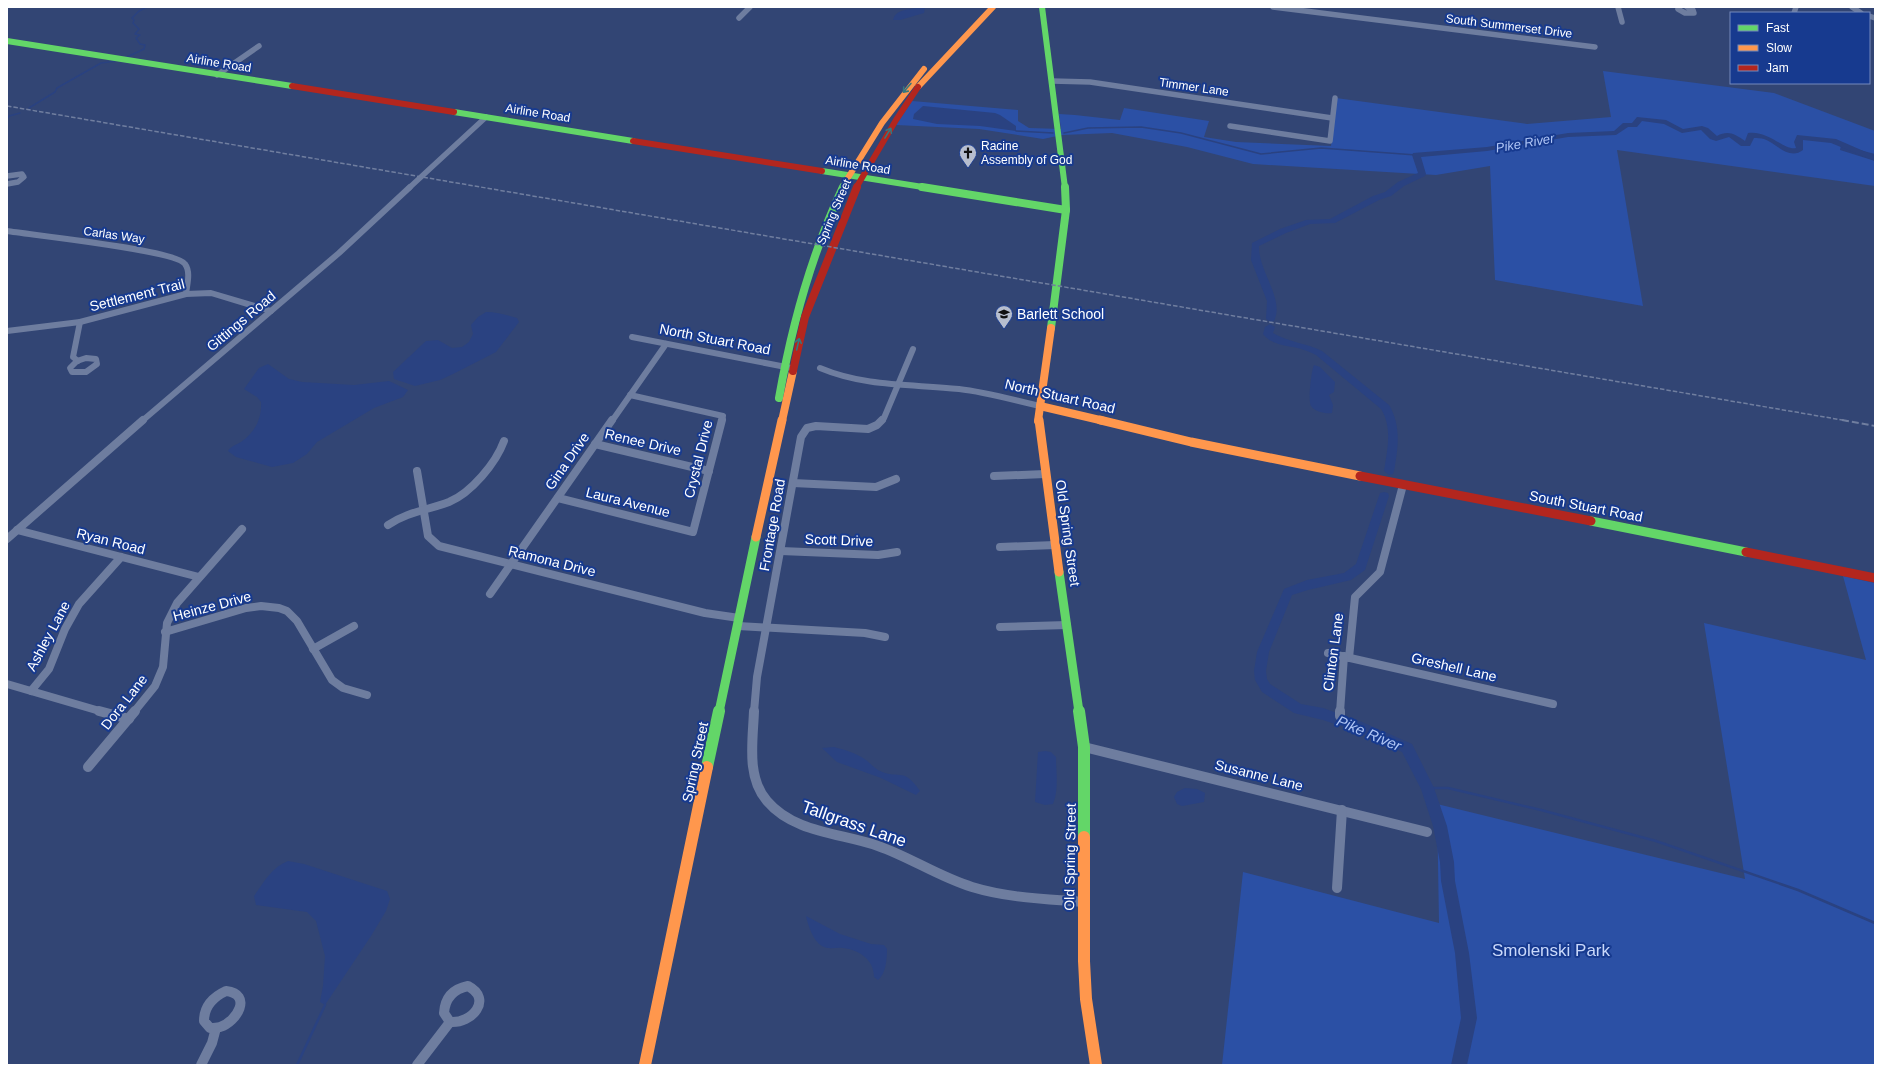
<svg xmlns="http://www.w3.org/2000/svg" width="1882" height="1072" viewBox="0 0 1882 1072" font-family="Helvetica,sans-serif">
<rect width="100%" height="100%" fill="#324574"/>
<g fill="#2b50a5">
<path d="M 1603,71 L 1774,93 L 1875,131 L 1875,186 L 1617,150 L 1643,306 L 1495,280 L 1490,166 L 1436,175 L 1253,164 L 1187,147 L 1112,133 L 1062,135 L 1043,139 L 979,129 L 896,125 L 912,101 L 1018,110 L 1018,121 L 1029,128 L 1061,129 L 1059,114 L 1075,115 L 1120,120 L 1124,108 L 1209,121 L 1204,137 L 1236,142 L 1331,146 L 1336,98 L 1527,124 L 1611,117 Z"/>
<path d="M 1843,576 L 1875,583 L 1875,1065 L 1222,1065 L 1243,872 L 1439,923 L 1437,804 L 1745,879 L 1704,623 L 1866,660 Z"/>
</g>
<g fill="#2a4281">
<path d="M 921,7 L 925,8 L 924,13 L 900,20 L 893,20 C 896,8 911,10 921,7 Z"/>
<path d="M 923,106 L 995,113 L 1000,115 L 1016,126 L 1016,131 L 980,126 L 937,124 L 913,119 L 914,114 Z"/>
<path d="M 1841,145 L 1875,154 L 1875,161 L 1840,150 Z"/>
<path d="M 486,312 C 497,312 507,315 517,318 L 519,322 L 496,352 L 453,374 L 440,380 L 415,386 L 394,379 L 393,372 L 426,341 L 438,340 L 452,348 L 462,347 L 469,342 L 473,334 L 471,325 L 478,317 Z"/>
<path d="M 268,364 L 289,379 L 302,382 L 354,385 L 389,381 L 408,390 L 403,397 L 374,408 L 317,442 L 307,454 L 293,463 L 272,467 L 236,457 L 228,451 C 231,446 236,445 241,442 C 255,433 262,418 261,402 L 257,397 L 244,389 L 259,368 Z"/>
<path d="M 1314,365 L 1320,367 L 1335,382 L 1334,392 L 1329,395 L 1333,405 L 1332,413 C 1326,414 1315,412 1311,406 C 1308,400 1311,372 1314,365 Z"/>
<path d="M 834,747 C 845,750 856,753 866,760 C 870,763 873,767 878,770 C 899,781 902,765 920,791 L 916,795 L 881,778 L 837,762 L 822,748 Z"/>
<path d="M 1045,751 L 1051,752 L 1056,757 C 1056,771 1059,790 1053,804 L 1045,805 L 1035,802 L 1038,752 Z"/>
<path d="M 1185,788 L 1197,789 L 1205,793 L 1204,802 L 1182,806 L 1177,804 L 1174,797 L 1177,792 Z"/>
<path d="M 288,861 L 304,864 L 387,891 L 390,899 L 386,911 L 371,936 L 325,1005 L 320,1002 L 323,986 L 325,956 L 316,921 L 307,912 L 256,905 L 254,896 C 264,882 272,867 288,861 Z"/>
<path d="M 806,916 L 840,934 L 871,944 L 884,945 L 887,949 C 887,958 886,974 878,980 L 874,977 C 874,960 860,950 843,948 C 837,947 828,950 822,946 C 813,941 808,925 806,916 Z"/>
</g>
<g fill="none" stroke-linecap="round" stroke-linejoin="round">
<g stroke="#2a4281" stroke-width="1.5">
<path d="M 125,58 L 144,49 L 145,45 L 140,44 L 136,38 L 140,35 L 135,34 L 139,29 L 133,23 L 134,20 L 132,18 L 139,11 L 147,7"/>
<path d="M 29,108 L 55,92 L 57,88 L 101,63 L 116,61"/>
<path d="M 7,119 L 9,116 L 20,113"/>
<path d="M 1016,131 L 1053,133"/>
<path d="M 1064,133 L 1088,128 L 1141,127 L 1181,133 L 1261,154 L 1321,148 L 1416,155"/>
</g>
<g stroke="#2a4281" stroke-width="2.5">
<path d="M 1427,788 L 1448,788 L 1541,810 L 1656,841 L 1798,890 L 1875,923"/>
<path d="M 297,1065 L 325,1005"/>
</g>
<g fill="#2a4281" fill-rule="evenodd">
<path d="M 1637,117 L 1666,120 L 1683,129 L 1702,126 L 1708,128 L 1717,136 C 1728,130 1735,134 1745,141 L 1748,133 C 1768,130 1785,151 1796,148 L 1794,142 L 1797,135 L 1836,139 L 1875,156 L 1875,161 L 1831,143 L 1803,140 L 1803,150 C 1789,161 1776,143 1764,139 C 1761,138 1757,138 1754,138 L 1750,146 L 1741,146 L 1729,137 L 1716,141 L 1710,139 L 1701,130 L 1682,133 L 1664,124 L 1642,121 L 1637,127 L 1628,127 L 1616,135 L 1568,137 L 1487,151 L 1421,157 L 1426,174 L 1425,176 L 1404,186 L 1391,196 L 1379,200 L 1335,223 L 1310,224 L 1286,233 L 1259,246 C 1258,271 1285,299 1274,321 L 1271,322 L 1266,319 L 1267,301 L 1251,260 L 1252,243 L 1280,229 L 1306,220 L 1330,219 L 1373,196 L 1385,192 L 1398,182 L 1418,173 L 1412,155 L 1413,153 L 1487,147 L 1568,133 L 1614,131 L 1623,123 L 1632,123 Z"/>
<path d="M 1270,324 L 1275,327 L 1273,333 C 1288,342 1306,343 1322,351 L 1389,405 C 1399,422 1399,439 1396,459 C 1395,464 1395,469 1393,474 L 1389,475 L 1384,471 C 1387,451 1393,428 1381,409 L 1316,355 C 1312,353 1308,351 1304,350 C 1290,345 1273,347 1263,334 L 1265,327 Z"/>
<path d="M 1384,492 L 1388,493 L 1389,496 L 1365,570 L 1351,580 L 1308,590 L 1292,595 L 1269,652 L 1266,671 L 1267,679 L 1270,684 L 1301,704 L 1323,708 L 1362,722 L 1412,744 L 1434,788 L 1447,826 L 1454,862 L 1455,881 L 1469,953 L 1477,1018 L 1467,1065 L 1451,1065 L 1461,1018 L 1455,953 L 1441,881 L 1440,862 L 1433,826 L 1421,789 L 1402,752 L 1358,732 L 1323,720 L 1294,713 L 1262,692 L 1255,680 L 1254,671 L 1257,652 L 1284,589 L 1307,580 L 1344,573 L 1356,564 L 1379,496 L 1380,493 Z"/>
</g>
<g stroke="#6e7d9f" stroke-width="5.5">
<path d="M 1273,7 L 1595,47"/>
<path d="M 1618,7 L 1622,22"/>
<path d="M 1680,7 L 1678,9 L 1685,13 L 1694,13 L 1693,10 L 1687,7"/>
<path d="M 1852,7 L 1861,13"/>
<path d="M 1794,13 L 1796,7"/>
<path d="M 1869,16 L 1875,18"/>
<path d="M 739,18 L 750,7"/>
<path d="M 217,75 L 259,46"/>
<path d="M 1052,81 L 1090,82 L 1332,118"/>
<path d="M 1230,126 L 1330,141 L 1335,98"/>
<path d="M 7,176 L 22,174 L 24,177 L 18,182 L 7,184"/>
<path d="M 409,188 L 486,117"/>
</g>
<g stroke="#6e7d9f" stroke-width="6">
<path d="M 7,231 C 32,235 176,250 185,264 C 191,272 187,285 186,294"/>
<path d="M 7,331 L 80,322 L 186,294 L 211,293 L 271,311"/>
<path d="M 632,337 L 791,368"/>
<path d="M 86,358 L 96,359 L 97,364 L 86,372 L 72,372 L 70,368 L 77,361 Z"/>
<path d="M 78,361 L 73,357 L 80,322"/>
<path d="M 820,368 C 865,387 911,384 959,389 C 986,392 1013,400 1040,406"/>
<path d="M 630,395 L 723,416 L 722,421"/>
<path d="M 142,421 L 339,253 L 410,187"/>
<path d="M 612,421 L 666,344"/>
<path d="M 881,421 L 884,418 L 913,349"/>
</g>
<g stroke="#6e7d9f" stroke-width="8">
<path d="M 595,444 L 709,471"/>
<path d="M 417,471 L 428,536 L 439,546 L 705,613 L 739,618"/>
<path d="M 994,476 L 1045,474"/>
<path d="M 793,483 L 876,487 L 896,479"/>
<path d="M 558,498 L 693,532 L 722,420"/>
<path d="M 388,525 C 407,512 428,510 449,502 C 471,493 496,463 504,441"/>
<path d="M 17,530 L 199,577"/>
<path d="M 7,539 L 143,420"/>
<path d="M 1000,547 L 1055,545"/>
<path d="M 781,551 L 878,555 L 897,552"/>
<path d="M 490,594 L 612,420"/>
<path d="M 738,626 L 865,633 L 885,637"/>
<path d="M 1000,627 L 1067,625"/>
<path d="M 165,632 L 246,608 L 261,606 L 279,608 L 287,611 L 297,621 L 332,680 L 343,688 L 367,695"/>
<path d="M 313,649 L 354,626"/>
<path d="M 1328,653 L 1553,704"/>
<path d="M 1349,658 L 1355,597 L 1380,572 L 1403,485"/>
<path d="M 7,684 L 103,712"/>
<path d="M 31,691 L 49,669 L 65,629 L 79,604 L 121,557"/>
<path d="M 134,712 L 155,686 L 163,667 L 167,623 L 177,603 L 242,529"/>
<path d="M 754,712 L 757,677 L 801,437 L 807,428 L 816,426 L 868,429 L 877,425 L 882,420"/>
<path d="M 1340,712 L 1344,656"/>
</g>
<g stroke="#6e7d9f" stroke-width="10">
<path d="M 99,711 L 129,719"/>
<path d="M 754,711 C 753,740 746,777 767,801 C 794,833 841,833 878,846 C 910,857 939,877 972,887 C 1008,898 1046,899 1083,902"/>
<path d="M 1340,716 L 1340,711"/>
<path d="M 1084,747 L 1427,832"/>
<path d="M 88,767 L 135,711"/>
<path d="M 1337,888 L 1342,810"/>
<path d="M 468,986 C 493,999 472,1024 450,1022 L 444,1013 C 445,998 453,989 468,986 Z"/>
<path d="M 226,991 C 253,994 237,1022 220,1027 C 217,1028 213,1028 210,1028 L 204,1021 C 204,1006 213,997 226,991 Z"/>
<path d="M 201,1065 L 212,1043 L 216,1028"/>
<path d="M 417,1065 L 450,1022"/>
</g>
<g stroke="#63d668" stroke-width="6">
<path d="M 1042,7 L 1065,188"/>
<path d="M 7,41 L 292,86"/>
<path d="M 454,112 L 633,141"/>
<path d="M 822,171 L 929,188"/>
<path d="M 843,188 L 846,181"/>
</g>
<g stroke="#63d668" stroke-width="8">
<path d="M 922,187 L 1066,210"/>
<path d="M 1051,328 L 1066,210 L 1065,187"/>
<path d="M 779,398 C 792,324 811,255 843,187"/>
</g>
<g stroke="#63d668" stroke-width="9">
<path d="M 1591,521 L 1746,552"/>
<path d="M 1059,572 L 1079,712"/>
<path d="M 719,712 L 756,537"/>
</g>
<g stroke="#63d668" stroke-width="12">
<path d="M 1079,711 L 1084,747 L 1084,837"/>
<path d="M 707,767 L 719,711"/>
</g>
<g stroke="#ff974d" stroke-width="6">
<path d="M 918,87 L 993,7"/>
<path d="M 846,181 L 882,123 L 924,69"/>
</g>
<g stroke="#ff974d" stroke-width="8">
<path d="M 1040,406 L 1104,421"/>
<path d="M 782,421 L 793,371"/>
<path d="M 1038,421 L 1051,328"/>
</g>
<g stroke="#ff974d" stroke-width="9">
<path d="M 1039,420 L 1059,572"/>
<path d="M 1100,420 L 1191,442 L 1360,476"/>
<path d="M 756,537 L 782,420"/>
</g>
<g stroke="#ff974d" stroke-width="12">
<path d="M 1084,837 L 1084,961 L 1086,999 L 1096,1065"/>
<path d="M 645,1065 L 707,767"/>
</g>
<g stroke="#b3261e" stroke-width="6">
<path d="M 292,86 L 454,112"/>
<path d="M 633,141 L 822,171"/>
<path d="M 856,188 L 896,120 L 918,87"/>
</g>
<path stroke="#b3261e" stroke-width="8" d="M 793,371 L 805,317 L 857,187"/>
<g stroke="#b3261e" stroke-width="9">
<path d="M 1360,476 L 1591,521"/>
<path d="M 1746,552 L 1875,578"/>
</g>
<path stroke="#707e9f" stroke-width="1.5" stroke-dasharray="4.5 2" stroke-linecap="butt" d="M 7,106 L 1848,421"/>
<path stroke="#707e9f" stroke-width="2" stroke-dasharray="7 3" stroke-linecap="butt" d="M 1842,420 L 1875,426"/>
</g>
<defs><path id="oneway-shaft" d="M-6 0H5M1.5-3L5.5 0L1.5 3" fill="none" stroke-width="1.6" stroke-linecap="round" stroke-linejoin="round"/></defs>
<g stroke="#35787f">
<use href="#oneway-shaft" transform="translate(907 88) rotate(131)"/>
<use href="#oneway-shaft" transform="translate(888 133) rotate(-59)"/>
<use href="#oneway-shaft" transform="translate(798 344) rotate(-77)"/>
</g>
<defs>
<g id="church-pin" transform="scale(0.9)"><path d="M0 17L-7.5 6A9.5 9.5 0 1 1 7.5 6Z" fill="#b7bece" stroke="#173a8f"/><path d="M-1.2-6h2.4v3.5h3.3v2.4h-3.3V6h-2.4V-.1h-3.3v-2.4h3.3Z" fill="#111"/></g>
<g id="school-pin" transform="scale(0.9)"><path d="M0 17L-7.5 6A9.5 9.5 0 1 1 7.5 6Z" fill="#b7bece" stroke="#173a8f"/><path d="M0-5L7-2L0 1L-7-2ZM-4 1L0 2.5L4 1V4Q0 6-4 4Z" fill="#111"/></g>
</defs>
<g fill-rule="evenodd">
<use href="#church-pin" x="968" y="153"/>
<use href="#school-pin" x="1004" y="314"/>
</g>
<g text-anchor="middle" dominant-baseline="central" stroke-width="4" stroke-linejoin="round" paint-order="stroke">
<g font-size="12" fill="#fff" stroke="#173a8f">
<text transform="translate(1509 26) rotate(7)">South Summerset Drive</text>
<text transform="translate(219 63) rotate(9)">Airline Road</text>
<text transform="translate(1194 87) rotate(8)">Timmer Lane</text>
<text transform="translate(538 113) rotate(9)">Airline Road</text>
<text transform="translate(858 165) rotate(9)">Airline Road</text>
<text transform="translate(834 212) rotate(-67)">Spring Street</text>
<text transform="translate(114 235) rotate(8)">Carlas Way</text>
</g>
<g font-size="12" fill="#fff" stroke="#173a8f" text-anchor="start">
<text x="981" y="146">Racine<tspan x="981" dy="14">Assembly of God</tspan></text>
</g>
<g font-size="13" font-style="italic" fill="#b0c6f6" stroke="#173a8f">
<text transform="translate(1525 143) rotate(-10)">Pike River</text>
</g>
<g font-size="14" fill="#fff" stroke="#173a8f">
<text transform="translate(137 295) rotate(-14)">Settlement Trail</text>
<text transform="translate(241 321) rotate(-40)">Gittings Road</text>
<text transform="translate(715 339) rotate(11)">North Stuart Road</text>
<text transform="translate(1060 396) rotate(13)">North Stuart Road</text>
<text transform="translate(643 442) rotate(13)">Renee Drive</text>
<text transform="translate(698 459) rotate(-76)">Crystal Drive</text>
<text transform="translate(567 461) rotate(-55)">Gina Drive</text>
<text transform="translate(628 502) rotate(14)">Laura Avenue</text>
<text transform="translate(1586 506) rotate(11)">South Stuart Road</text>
<text transform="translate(772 525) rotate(-80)">Frontage Road</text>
<text transform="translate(1068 533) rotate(82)">Old Spring Street</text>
<text transform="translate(839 540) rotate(2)">Scott Drive</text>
<text transform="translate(111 541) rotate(14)">Ryan Road</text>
<text transform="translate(552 561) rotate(14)">Ramona Drive</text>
<text transform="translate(212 606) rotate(-15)">Heinze Drive</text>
<text transform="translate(48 636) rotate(-62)">Ashley Lane</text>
<text transform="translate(1333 652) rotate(-82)">Clinton Lane</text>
<text transform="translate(1454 667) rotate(13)">Greshell Lane</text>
<text transform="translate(124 702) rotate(-52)">Dora Lane</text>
<text transform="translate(695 762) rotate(-78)">Spring Street</text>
<text transform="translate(1259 775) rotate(14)">Susanne Lane</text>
<text transform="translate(1070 857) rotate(-89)">Old Spring Street</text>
</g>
<g font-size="14" fill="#fff" stroke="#173a8f" text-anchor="start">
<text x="1017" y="314">Barlett School</text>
</g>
<g font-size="15" font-style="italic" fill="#b0c6f6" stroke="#173a8f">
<text transform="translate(1369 733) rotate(23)">Pike River</text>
</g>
<g font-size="17" fill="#fff" stroke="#173a8f">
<text transform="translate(854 824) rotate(19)">Tallgrass Lane</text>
</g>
<g font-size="17" fill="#cad9fb" stroke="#173a8f">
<text x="1551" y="950">Smolenski Park</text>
</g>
</g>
<rect width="1882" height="1072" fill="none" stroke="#ffffff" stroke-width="16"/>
<rect x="1730" y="12" width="140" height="72" fill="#173a8f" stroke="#7489bc"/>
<rect x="1738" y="25" width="20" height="6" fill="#63d668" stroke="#7489bc"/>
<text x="1766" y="32" font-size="12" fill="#ffffff">Fast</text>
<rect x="1738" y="45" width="20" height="6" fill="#ff974d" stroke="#7489bc"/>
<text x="1766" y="52" font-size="12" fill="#ffffff">Slow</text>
<rect x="1738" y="65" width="20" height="6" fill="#b3261e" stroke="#7489bc"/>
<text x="1766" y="72" font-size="12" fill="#ffffff">Jam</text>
</svg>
